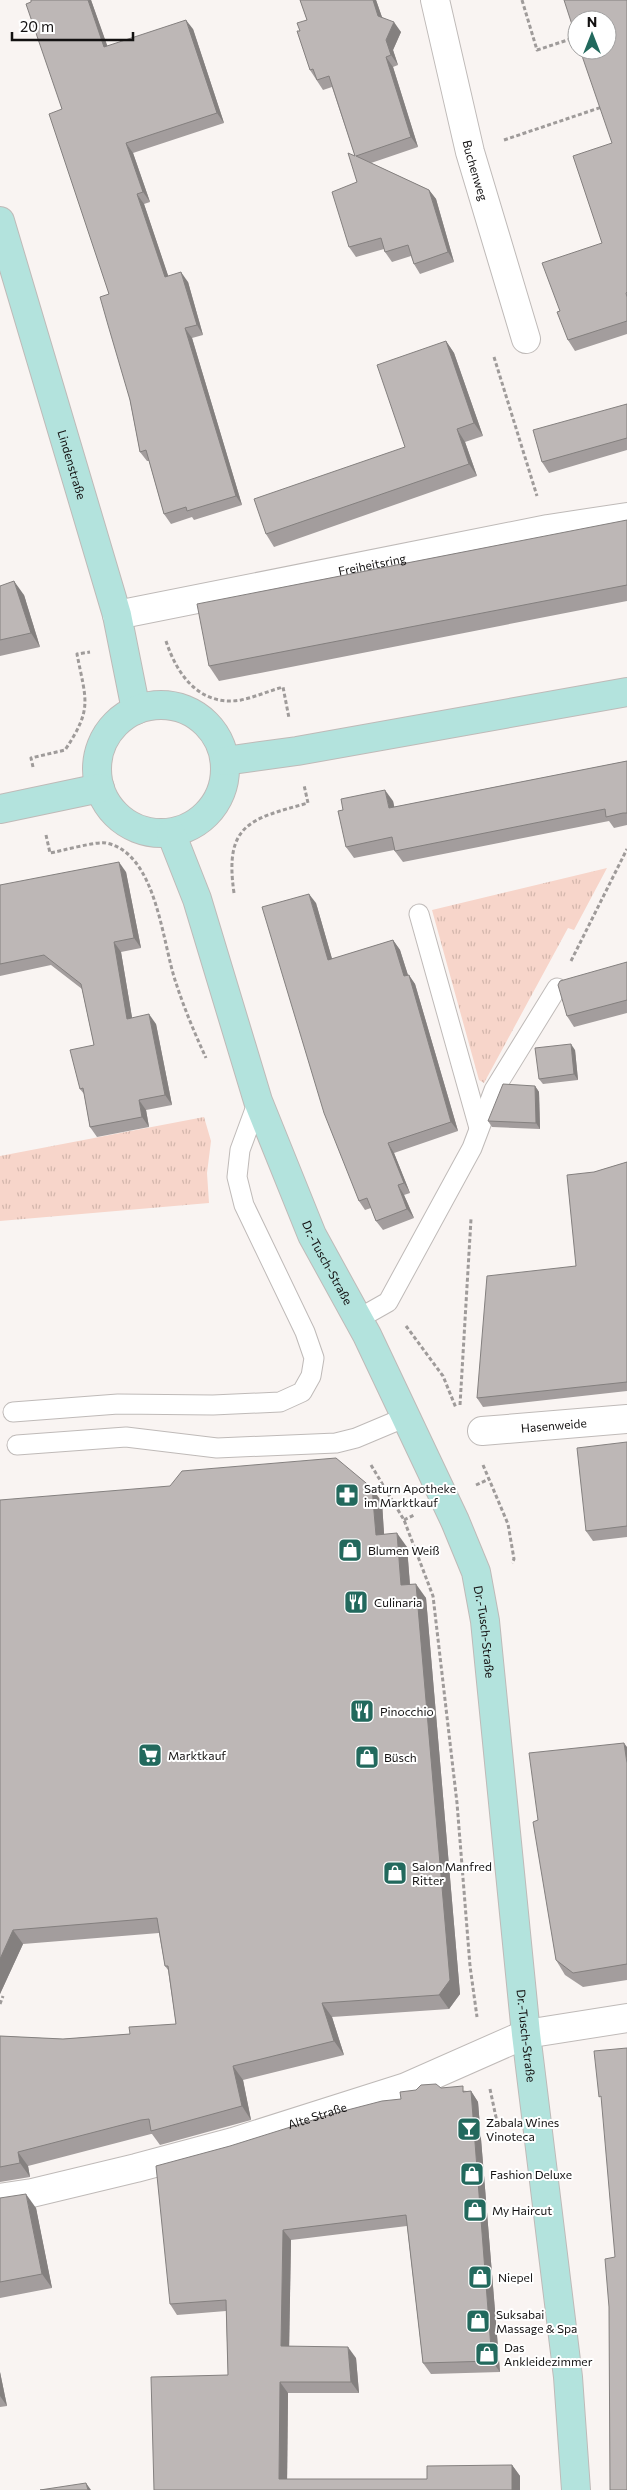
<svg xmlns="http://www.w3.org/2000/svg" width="627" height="2490" viewBox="0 0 627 2490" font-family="Commissioner,sans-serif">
<defs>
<pattern id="grass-tufts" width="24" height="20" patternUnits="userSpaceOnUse" patternTransform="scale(1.25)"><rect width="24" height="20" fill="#f7d5ca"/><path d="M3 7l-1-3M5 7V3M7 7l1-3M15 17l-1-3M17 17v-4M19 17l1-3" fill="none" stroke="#d3b6ac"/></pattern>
</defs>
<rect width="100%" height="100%" fill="#f9f4f2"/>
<g fill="url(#grass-tufts)">
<path d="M 607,868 L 574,930 L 568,928 L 484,1083 L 479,1080 L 432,910 Z"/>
<path d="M 204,1117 L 211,1141 L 207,1173 L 209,1203 L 0,1221 L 0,1156 Z"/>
</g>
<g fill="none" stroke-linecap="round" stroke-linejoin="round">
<g stroke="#bfbab8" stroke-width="21">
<g id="lane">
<path d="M 419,914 L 479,1128"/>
<path d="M 358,1319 L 388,1302 L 472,1148 L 494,1090 L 557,988"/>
<path d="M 13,1412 L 118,1404 L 213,1405 L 280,1402 L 302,1392 L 311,1376 L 314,1358 L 305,1332 L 244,1205 L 237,1177 L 240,1150 L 258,1101"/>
<path d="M 17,1445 L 126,1437 L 217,1448 L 336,1443 L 356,1438 L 406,1417"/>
</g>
</g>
<g stroke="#bfbab8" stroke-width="30">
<g id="street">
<path id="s1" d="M 435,0 L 470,152 L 526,339"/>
<path id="s2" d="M 117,615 L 548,529 L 627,517"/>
<path id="s3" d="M 482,1431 L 627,1419"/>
<path id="s4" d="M 0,2198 L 32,2193 L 136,2168 L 233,2142 L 406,2087 L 526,2034 L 627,2018"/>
</g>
</g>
<g stroke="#bfbab8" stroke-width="30">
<g id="secondary">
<path id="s5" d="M 0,221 L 117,615 L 136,710"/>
<circle cx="161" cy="769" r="64"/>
<path d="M 225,761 L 297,751 L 627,692"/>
<path d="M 0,809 L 100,788"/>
<path id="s6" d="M 171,833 L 197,899 L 258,1101 L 312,1235 L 367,1335 L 455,1521 L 476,1572 L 485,1621 L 526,2034 L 568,2377 L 576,2490"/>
</g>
</g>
<g stroke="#9f9b9a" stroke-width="3" stroke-dasharray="4 2.5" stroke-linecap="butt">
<path d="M 522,0 L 537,50 L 577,37"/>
<path d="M 504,140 L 602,107"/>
<path d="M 494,357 L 537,496"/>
<path d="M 166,641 C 177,675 200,707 241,700 C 255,697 269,691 283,687 L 289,718"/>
<path d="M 33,767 L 31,758 L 65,750 C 93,708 86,701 77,654 L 90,652"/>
<path d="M 46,835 L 50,853 C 61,851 97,841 106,843 C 157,853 162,943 176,983 C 184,1008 195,1034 206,1058"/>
<path d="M 234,893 C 224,824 250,819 308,803 L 304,785"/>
<path d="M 571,961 L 627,849"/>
<path d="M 406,1326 L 443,1376 L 456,1408"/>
<path d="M 460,1405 L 471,1219"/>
<path d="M 371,1465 L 404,1520 L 433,1596 L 457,1803 L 470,1966 L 477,2017"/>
<path d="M 483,1465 L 508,1524 L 514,1559 L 512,1563"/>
<path d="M 476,1485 L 489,1479"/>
<path d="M 404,1520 L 414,1515"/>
<path d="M 0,2004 L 3,1996"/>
<path d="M 490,2089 L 497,2122 L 502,2128"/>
</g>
<use href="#lane" stroke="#fff" stroke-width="19"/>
<use href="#street" stroke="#fff" stroke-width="28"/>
<use href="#secondary" stroke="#b3e3dd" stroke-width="28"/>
</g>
<g fill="#a39d9d">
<path d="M 31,0 L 91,0 L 107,46 L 193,29 L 224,123 L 133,153 L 150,202 L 144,204 L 168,276 L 188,282 L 203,335 L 192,338 L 242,505 L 194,520 L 192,517 L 171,524 L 164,514 L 149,461 L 147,461 L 140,452 L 109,294 L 62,109 Z"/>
<path d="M 300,0 L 376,0 L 382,17 L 401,32 L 393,50 L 398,65 L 393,67 L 418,147 L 371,163 L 429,190 L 436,199 L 454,262 L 420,274 L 414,264 L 411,256 L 392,262 L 385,252 L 384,249 L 356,257 L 349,247 L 357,182 L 355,156 L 332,87 L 323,90 L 310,70 L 300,31 L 307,20 Z"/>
<path d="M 627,0 L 627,334 L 575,351 L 568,340 L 560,311 L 602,243 Z"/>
<path d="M 446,341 L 454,353 L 483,436 L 465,442 L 477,476 L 274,547 L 266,534 L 405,447 Z"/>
<path d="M 627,404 L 627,450 L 549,473 L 542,462 Z"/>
<path d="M 627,520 L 627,601 L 219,681 L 209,666 Z"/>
<path d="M 0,586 L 24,595 L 40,647 L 0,656 Z"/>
<path d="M 627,761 L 627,825 L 614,828 L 609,821 L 403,862 L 394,850 L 354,858 L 346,847 L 393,801 L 394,807 Z"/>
<path d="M 126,872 L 141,948 L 121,952 L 132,1018 L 156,1024 L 172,1105 L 146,1110 L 149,1127 L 97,1137 L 90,1127 L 84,1094 L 80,1089 L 94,1045 L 82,989 L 51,965 L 0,976 L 0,885 Z"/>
<path d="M 316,903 L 332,959 L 393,940 L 400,950 L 408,975 L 415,984 L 458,1131 L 394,1153 L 410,1193 L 404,1195 L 414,1218 L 383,1230 L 376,1221 L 371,1208 L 365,1210 L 359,1201 Z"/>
<path d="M 627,962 L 627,1013 L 574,1027 L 567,1016 Z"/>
<path d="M 575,1050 L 578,1080 L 543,1084 L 539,1079 Z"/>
<path d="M 535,1086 L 539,1092 L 540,1129 L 492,1127 L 488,1121 Z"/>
<path d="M 627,1162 L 627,1391 L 483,1407 L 477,1398 L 576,1266 L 594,1172 Z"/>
<path d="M 627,1442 L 627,1537 L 593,1541 L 586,1531 Z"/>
<path d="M 0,1500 L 382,1502 L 384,1534 L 407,1547 L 410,1584 L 426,1598 L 460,1994 L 449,2009 L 332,2017 L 344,2055 L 243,2080 L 251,2120 L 160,2145 L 152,2134 L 151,2134 L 28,2166 L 30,2177 L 0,2182 L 0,2036 L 63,2039 L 130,2034 L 176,2024 L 168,1970 L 165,1966 L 159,1933 L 23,1944 L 0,1994 Z"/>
<path d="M 627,1747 L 627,1980 L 583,1987 L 565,1975 L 556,1960 L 538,1820 Z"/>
<path d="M 441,2088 L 467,2091 L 471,2091 L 478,2102 L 500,2372 L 431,2374 L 423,2363 L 407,2226 L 291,2240 L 289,2346 L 356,2358 L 359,2393 L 288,2393 L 287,2479 L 427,2479 L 512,2465 L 520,2476 L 520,2490 L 154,2490 L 228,2375 L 226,2311 L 177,2315 L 170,2304 L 401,2099 Z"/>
<path d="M 0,2198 L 36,2208 L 52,2288 L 0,2298 Z"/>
<path d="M 0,2372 L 7,2406 L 0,2407 Z"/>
</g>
<g fill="#84807f">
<path d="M 88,0 L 91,0 L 111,56 L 104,47 Z"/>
<path d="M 373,0 L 376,0 L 385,26 L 378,16 Z"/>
<path d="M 186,20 L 193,29 L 224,123 L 217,113 Z"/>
<path d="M 394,22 L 401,32 L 393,50 L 398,65 L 391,55 L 386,40 Z"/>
<path d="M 386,57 L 393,67 L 418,147 L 411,137 Z"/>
<path d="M 126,143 L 133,153 L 150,202 L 143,192 Z"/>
<path d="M 429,190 L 436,199 L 454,262 L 448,252 Z"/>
<path d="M 137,194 L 144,204 L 172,287 L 165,277 Z"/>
<path d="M 181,272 L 188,282 L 203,335 L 197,325 Z"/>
<path d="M 185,328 L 192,338 L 242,505 L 236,496 Z"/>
<path d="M 446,341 L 454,353 L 483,436 L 474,423 Z"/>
<path d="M 457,429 L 465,442 L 477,476 L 469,464 Z"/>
<path d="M 14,581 L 24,595 L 40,647 L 31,633 Z"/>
<path d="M 385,790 L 393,801 L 397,819 L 389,808 Z"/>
<path d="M 119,862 L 126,872 L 141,948 L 134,938 Z"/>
<path d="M 309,894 L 316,903 L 335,969 L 328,960 Z"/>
<path d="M 393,940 L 400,950 L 411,985 L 404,976 Z"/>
<path d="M 114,942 L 121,952 L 134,1029 L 127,1019 Z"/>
<path d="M 409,975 L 415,984 L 458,1131 L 451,1122 Z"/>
<path d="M 149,1014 L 156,1024 L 172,1105 L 165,1095 Z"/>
<path d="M 571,1044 L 575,1050 L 578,1080 L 574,1074 Z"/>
<path d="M 535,1086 L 539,1092 L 540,1129 L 536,1123 Z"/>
<path d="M 139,1100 L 146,1110 L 149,1127 L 142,1117 Z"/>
<path d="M 388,1143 L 394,1153 L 410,1193 L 404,1183 Z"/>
<path d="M 398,1185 L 404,1195 L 414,1218 L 407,1209 Z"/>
<path d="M 372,1488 L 382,1502 L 385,1549 L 376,1535 Z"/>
<path d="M 397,1533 L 407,1547 L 411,1599 L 401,1585 Z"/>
<path d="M 416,1584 L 426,1598 L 460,1994 L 449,2009 L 439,1995 Z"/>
<path d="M 624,1743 L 627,1747 L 627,1763 Z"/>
<path d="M 13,1930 L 23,1944 L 0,1994 L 0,1959 Z"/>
<path d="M 322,2003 L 332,2017 L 344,2055 L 334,2041 Z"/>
<path d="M 233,2066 L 243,2080 L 251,2120 L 242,2106 Z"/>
<path d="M 471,2091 L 478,2102 L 500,2372 L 492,2361 Z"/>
<path d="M 18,2152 L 28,2166 L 30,2177 L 20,2163 Z"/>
<path d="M 26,2194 L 36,2208 L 52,2288 L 42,2274 Z"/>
<path d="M 283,2230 L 291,2240 L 289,2357 L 281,2346 Z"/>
<path d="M 348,2347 L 356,2358 L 359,2393 L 351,2382 Z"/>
<path d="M 0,2372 L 7,2406 L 0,2396 Z"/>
<path d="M 280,2382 L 288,2393 L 287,2490 L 279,2479 Z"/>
<path d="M 512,2465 L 520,2476 L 520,2490 L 512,2490 Z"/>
<path d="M 86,2483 L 91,2490 L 88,2490 Z"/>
</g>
<g fill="#bdb7b6" stroke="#84807f">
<path d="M 31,0 L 88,0 L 104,47 L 186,20 L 217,113 L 126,143 L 143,192 L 137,194 L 165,277 L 181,272 L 197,325 L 185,328 L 236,496 L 187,511 L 186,507 L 164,514 L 146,450 L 140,452 L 130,400 L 108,325 L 100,297 L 109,294 L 49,114 L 62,109 L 26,4 L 31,2 Z"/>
<path d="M 300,0 L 373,0 L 378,16 L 394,22 L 386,40 L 391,55 L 386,57 L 411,137 L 356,156 L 429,190 L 448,252 L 414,264 L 408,245 L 385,252 L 381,238 L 349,247 L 332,192 L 357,182 L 348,153 L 355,156 L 329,76 L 317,80 L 313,69 L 310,70 L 297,31 L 300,31 L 297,23 L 307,20 Z"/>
<path d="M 564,0 L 627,0 L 627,292 L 626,293 L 627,297 L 627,321 L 568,340 L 557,312 L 560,311 L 542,263 L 602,243 L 573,156 L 612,143 L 580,50 L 607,50 L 607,20 L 577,20 L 577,40 Z"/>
<path d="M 446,341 L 474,423 L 457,429 L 469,464 L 266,534 L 254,499 L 405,447 L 377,365 Z"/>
<path d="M 627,404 L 627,438 L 542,462 L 533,430 Z"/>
<path d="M 627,520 L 627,585 L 209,666 L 197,604 Z"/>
<path d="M 14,581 L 31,633 L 0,640 L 0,586 Z"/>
<path d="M 627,761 L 627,813 L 623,813 L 606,817 L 605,809 L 395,851 L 392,837 L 346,847 L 338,811 L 343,810 L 341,799 L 385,790 L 389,808 Z"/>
<path d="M 119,862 L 134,938 L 114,942 L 127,1019 L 149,1014 L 165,1095 L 139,1100 L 142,1117 L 90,1127 L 83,1088 L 80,1089 L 70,1050 L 94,1045 L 81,984 L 44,955 L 0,964 L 0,885 Z"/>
<path d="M 309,894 L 328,960 L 393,940 L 404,976 L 409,975 L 451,1122 L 388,1143 L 404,1183 L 398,1185 L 407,1209 L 376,1221 L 367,1198 L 359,1201 L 324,1113 L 262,907 Z"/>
<path d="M 627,962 L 627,1000 L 567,1016 L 558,985 L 560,981 Z"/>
<path d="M 571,1044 L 574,1074 L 539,1079 L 535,1048 Z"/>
<path d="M 503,1084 L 535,1086 L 536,1123 L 488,1121 Z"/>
<path d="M 627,1162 L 627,1382 L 477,1398 L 487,1276 L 576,1266 L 567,1175 L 594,1172 Z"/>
<path d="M 627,1442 L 627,1526 L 586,1531 L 577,1448 Z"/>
<path d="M 336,1458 L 372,1488 L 376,1535 L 397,1533 L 401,1585 L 416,1584 L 450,1980 L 439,1995 L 322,2003 L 334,2041 L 233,2066 L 242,2106 L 151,2131 L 149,2119 L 141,2120 L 18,2152 L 20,2163 L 0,2167 L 0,2036 L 63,2039 L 130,2034 L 129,2027 L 176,2024 L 168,1966 L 165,1966 L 157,1918 L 13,1930 L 0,1959 L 0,1500 L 170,1486 L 182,1471 Z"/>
<path d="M 624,1743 L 627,1763 L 627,1964 L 573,1973 L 556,1960 L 533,1822 L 538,1820 L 529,1753 Z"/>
<path d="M 627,2048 L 627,2490 L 610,2490 L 609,2307 L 605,2259 L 615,2257 L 601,2096 L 599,2097 L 594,2051 Z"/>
<path d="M 436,2084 L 441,2088 L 463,2086 L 463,2092 L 471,2091 L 492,2361 L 423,2363 L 406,2215 L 283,2230 L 281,2346 L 348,2347 L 351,2382 L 280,2382 L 279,2479 L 427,2479 L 427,2466 L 512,2465 L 512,2490 L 154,2490 L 151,2377 L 228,2375 L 226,2300 L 170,2304 L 156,2166 L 230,2146 L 332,2114 L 382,2101 L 401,2099 L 400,2092 L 416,2090 L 421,2085 Z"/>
<path d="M 26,2194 L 42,2274 L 0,2282 L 0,2198 Z"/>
<path d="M 86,2483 L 88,2490 L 40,2490 Z"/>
</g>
<defs>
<g id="pharmacy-square" transform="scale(1.25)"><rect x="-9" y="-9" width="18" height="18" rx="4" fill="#22695d" stroke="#fff"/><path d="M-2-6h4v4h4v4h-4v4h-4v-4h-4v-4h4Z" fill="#fff"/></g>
<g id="shop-square" transform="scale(1.25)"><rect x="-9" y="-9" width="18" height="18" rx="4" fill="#22695d" stroke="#fff"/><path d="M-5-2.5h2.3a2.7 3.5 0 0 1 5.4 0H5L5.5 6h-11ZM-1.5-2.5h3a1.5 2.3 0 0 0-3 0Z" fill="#fff"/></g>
<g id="restaurant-square" transform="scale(1.25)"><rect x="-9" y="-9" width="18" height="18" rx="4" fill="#22695d" stroke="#fff"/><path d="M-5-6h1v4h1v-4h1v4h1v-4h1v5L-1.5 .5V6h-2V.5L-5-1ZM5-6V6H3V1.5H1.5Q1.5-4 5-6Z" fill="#fff"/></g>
<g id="supermarket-square" transform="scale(1.25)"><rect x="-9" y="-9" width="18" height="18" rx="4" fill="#22695d" stroke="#fff"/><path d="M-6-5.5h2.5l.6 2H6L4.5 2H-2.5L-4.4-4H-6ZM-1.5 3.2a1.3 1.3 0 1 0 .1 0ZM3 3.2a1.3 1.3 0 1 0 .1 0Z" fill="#fff"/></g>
<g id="bar-square" transform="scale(1.25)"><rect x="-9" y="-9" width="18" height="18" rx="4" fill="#22695d" stroke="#fff"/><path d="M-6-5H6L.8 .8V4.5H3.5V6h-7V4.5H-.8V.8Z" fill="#fff"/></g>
</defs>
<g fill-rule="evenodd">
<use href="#pharmacy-square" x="347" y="1495"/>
<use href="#shop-square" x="350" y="1550"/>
<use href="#restaurant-square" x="356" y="1602"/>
<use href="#restaurant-square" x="362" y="1711"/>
<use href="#supermarket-square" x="150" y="1755"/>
<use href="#shop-square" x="367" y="1757"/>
<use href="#shop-square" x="395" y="1873"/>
<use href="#bar-square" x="469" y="2129"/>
<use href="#shop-square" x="472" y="2174"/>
<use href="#shop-square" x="475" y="2210"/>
<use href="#shop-square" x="480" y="2277"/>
<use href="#shop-square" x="478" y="2321"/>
<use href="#shop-square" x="487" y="2354"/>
</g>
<g text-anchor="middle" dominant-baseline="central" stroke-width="4" stroke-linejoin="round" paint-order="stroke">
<g font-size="12" fill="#131111" stroke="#fff">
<text stroke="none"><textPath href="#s1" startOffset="175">Buchenweg</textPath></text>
<text stroke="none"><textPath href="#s5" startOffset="254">Lindenstraße</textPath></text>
<text stroke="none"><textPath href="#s2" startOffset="260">Freiheitsring</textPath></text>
<text stroke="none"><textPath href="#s6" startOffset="458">Dr.-Tusch-Straße</textPath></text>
<text stroke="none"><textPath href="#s3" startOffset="72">Hasenweide</textPath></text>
<text stroke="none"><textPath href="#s6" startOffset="862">Dr.-Tusch-Straße</textPath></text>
<text stroke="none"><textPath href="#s6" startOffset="1268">Dr.-Tusch-Straße</textPath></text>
<text stroke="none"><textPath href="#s4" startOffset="328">Alte Straße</textPath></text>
</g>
<g font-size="12" fill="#131111" stroke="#fff" text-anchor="start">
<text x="364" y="1488">Saturn Apotheke<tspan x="364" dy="14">im Marktkauf</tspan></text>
<text x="368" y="1550">Blumen Weiß</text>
<text x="374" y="1602">Culinaria</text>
<text x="380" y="1711">Pinocchio</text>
<text x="168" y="1755">Marktkauf</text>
<text x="384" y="1757">Büsch</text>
<text x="412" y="1866">Salon Manfred<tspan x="412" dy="14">Ritter</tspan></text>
<text x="486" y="2122">Zabala Wines<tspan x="486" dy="14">Vinoteca</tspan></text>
<text x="490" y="2174">Fashion Deluxe</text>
<text x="492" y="2210">My Haircut</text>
<text x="498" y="2277">Niepel</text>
<text x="496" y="2314">Suksabai<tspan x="496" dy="14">Massage &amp; Spa</tspan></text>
<text x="504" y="2347">Das<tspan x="504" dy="14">Ankleidezimmer</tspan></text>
</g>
</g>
<g transform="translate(592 35)"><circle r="24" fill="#ffffff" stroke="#a1a0a0"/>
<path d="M0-4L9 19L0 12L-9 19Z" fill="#22695d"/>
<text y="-8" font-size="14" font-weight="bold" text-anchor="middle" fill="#131111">N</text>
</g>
<path d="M12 32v8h121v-8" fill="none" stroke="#131111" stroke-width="2.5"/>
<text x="20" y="32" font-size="15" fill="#131111" stroke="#ffffff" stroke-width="4" paint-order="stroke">20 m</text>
</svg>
